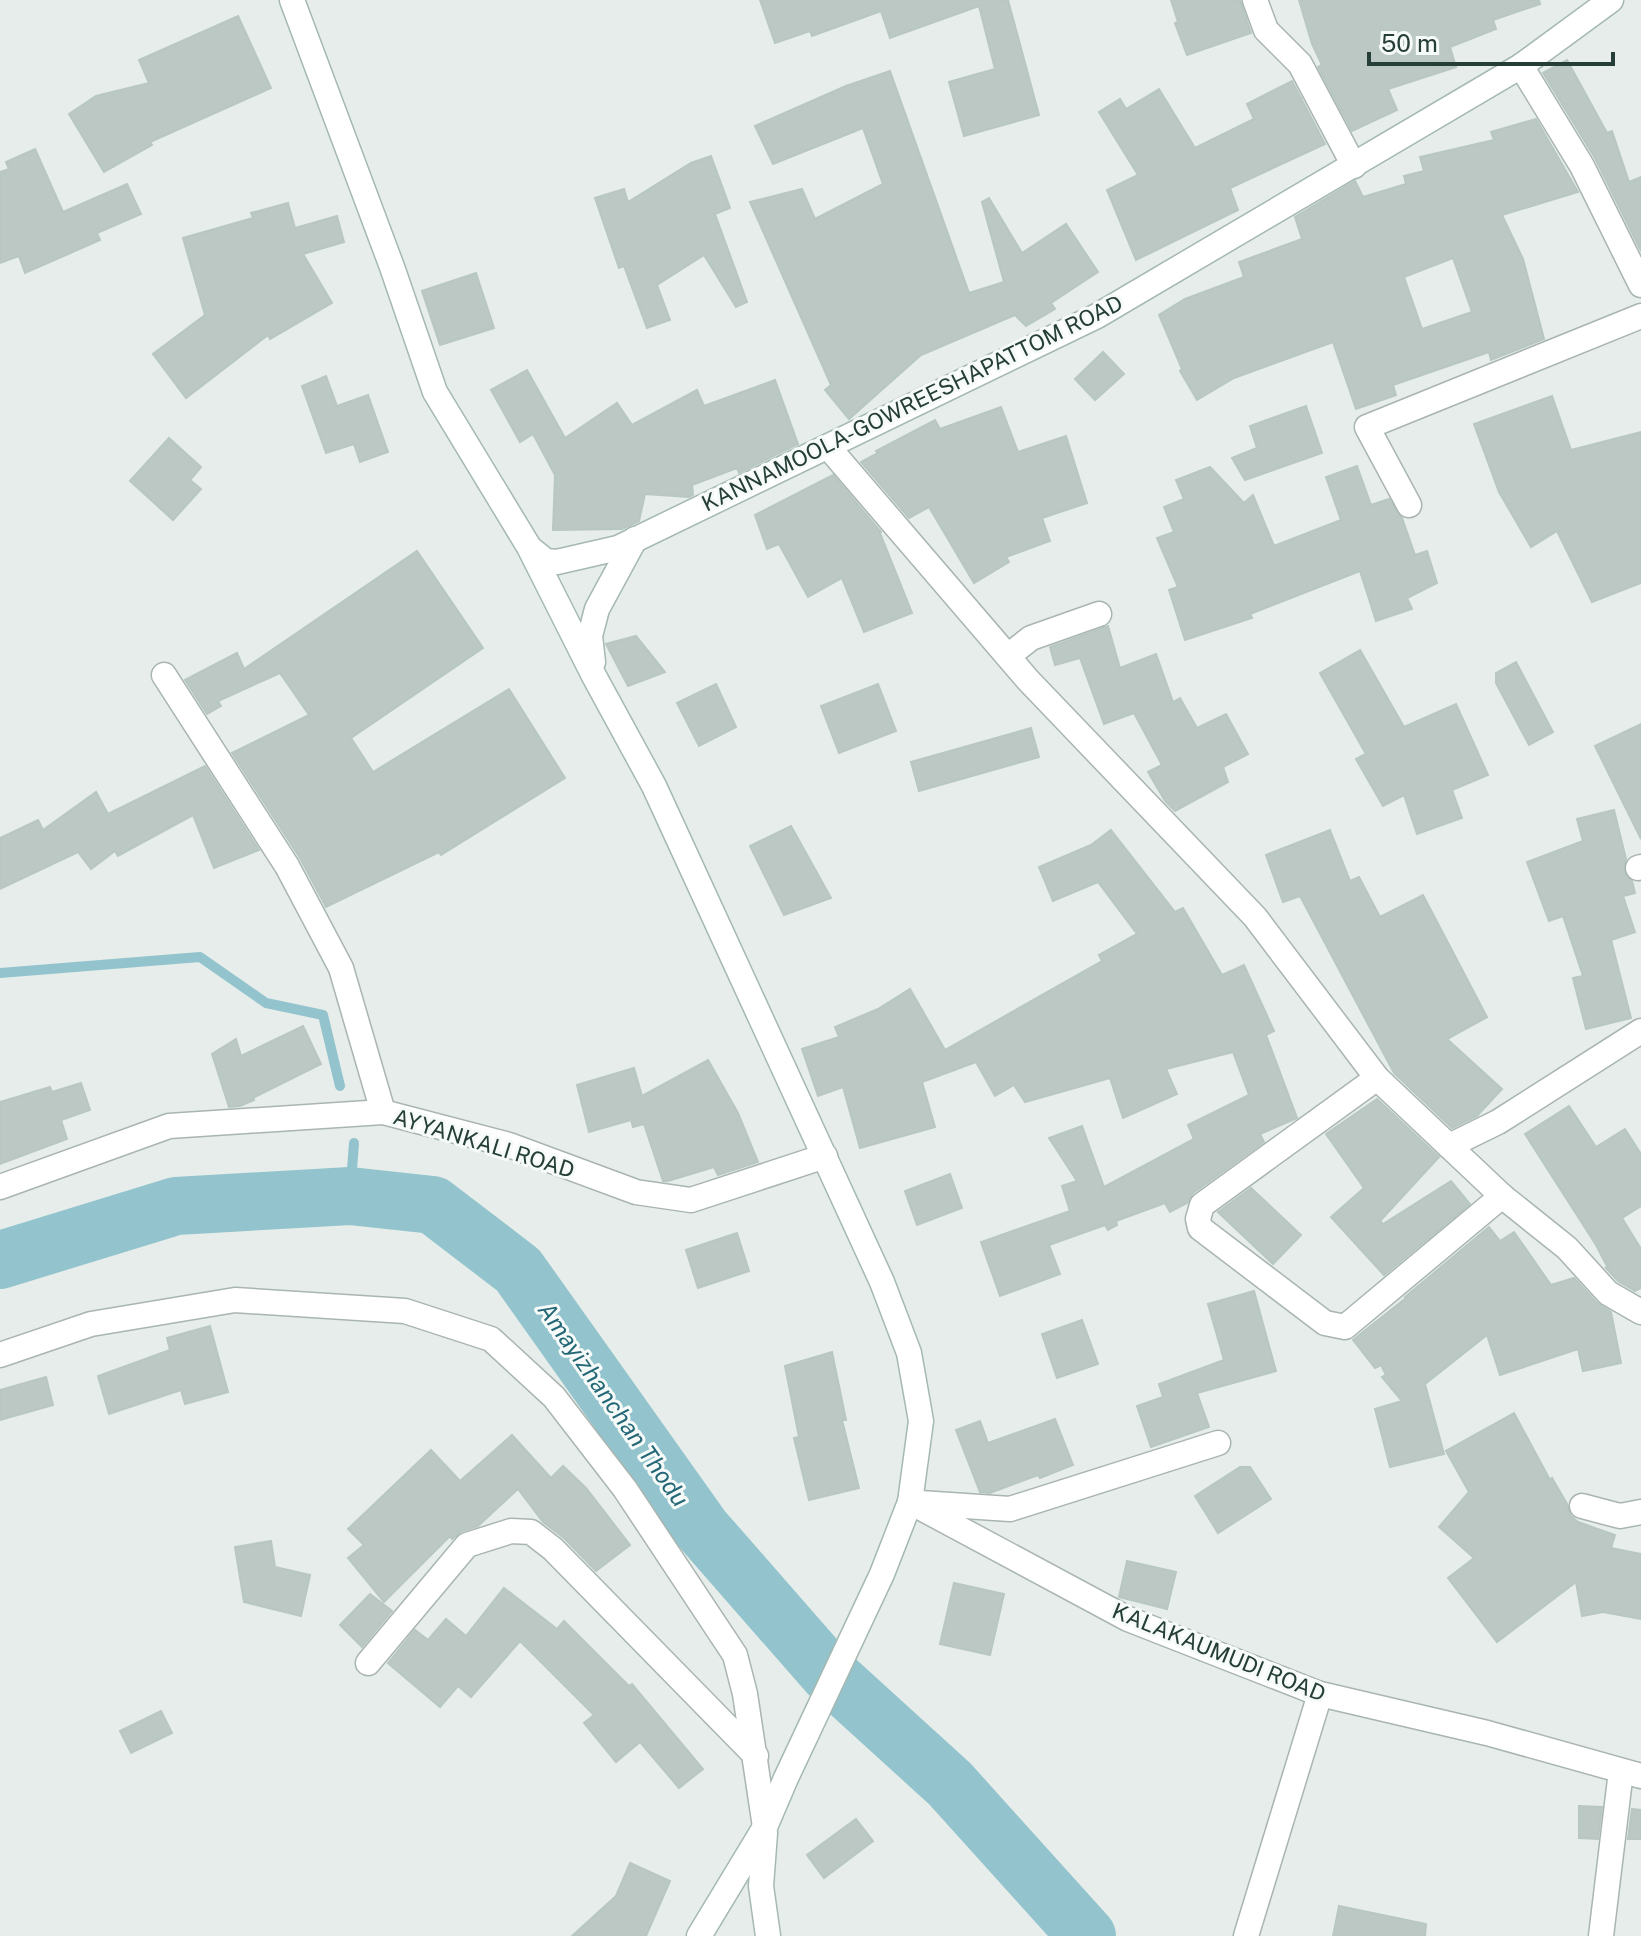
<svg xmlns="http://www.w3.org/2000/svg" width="1641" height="1936" viewBox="0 0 1641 1936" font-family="'Public Sans',sans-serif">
<rect width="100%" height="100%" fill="#e6edea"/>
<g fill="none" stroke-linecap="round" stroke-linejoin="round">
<g stroke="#93c4cd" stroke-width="10">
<path d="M 0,973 L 200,957 L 266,1003 L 323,1015 L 340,1086"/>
<path d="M 350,1196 L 354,1143"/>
</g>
<path stroke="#93c4cd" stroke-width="58" d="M 0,1260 L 176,1206 L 350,1196 L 433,1205 L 518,1270 L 702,1529 L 828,1673 L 950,1784 L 1087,1936"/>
</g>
<g fill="#bbc8c3" stroke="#b8c7c1" stroke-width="2" fill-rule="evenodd">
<path d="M 760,0 L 1008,0 L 1039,115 L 964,136 L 949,82 L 995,69 L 979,6 L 890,38 L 881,11 L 812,36 L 810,31 L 775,43 Z"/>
<path d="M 1171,0 L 1240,0 L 1251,33 L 1187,55 L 1175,23 L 1178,22 Z"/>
<path d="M 1299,0 L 1539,0 L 1540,4 L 1493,20 L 1496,29 L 1450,47 L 1456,67 L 1388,89 L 1397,110 L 1352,131 L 1318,67 L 1322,65 L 1312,44 Z"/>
<path d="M 238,16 L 271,88 L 150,142 L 152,145 L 104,172 L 69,114 L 96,96 L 149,83 L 139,60 Z"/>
<path d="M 1567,60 L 1607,133 L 1612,131 L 1629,182 L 1641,177 L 1641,251 L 1595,158 L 1543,73 Z"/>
<path d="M 890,71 L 969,293 L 1004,282 L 982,202 L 989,198 L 1022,253 L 1066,224 L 1098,272 L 1051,303 L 1055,309 L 1026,326 L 1015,315 L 921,355 L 849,419 L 825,390 L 831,385 L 750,202 L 802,189 L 815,219 L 883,184 L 863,128 L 773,164 L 755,126 L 846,86 Z"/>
<path d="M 1292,81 L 1325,144 L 1230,188 L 1238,210 L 1136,260 L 1107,190 L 1138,175 L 1099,112 L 1120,99 L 1126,109 L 1159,89 L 1195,148 L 1254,119 L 1247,104 Z"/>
<path d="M 1536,119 L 1578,192 L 1502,215 L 1523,259 L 1544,339 L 1491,360 L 1489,352 L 1393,385 L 1396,395 L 1356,409 L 1333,342 L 1234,378 L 1197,400 L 1180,371 L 1182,369 L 1159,315 L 1185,299 L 1244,277 L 1239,262 L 1302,239 L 1295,217 L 1355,181 L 1363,197 L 1406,184 L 1404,176 L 1424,171 L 1420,157 L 1494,140 L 1491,132 ZM 1453,258 L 1472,312 L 1422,329 L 1404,277 Z"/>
<path d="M 35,149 L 63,212 L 127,184 L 141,214 L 97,233 L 100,240 L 25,273 L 19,256 L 0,263 L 0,172 L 9,169 L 6,162 Z"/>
<path d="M 711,156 L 730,208 L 715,214 L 747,302 L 736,307 L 704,255 L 657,285 L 670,320 L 647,328 L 624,266 L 619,268 L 595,198 L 624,189 L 628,202 L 691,163 Z"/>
<path d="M 288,203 L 295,228 L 337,216 L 344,242 L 303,254 L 332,303 L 270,339 L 268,335 L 186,398 L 153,354 L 205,315 L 183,238 L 253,218 L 251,213 Z"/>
<path d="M 476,273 L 494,328 L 440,345 L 422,291 Z"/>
<path d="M 1103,352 L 1124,374 L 1095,400 L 1075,379 Z"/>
<path d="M 527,370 L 565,438 L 617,403 L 632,425 L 697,390 L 704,406 L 775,380 L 798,444 L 739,473 L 737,468 L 692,485 L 693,495 L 689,497 L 645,494 L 639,521 L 622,529 L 553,530 L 555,475 L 533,434 L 520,442 L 491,390 Z"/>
<path d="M 326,376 L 337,406 L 368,395 L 388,452 L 360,462 L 354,444 L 326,453 L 302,386 Z"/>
<path d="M 1552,396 L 1571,450 L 1641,432 L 1641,583 L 1592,602 L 1557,531 L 1531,547 L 1499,492 L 1474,424 Z"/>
<path d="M 1306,406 L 1322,453 L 1245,480 L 1232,458 L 1257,448 L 1250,426 Z"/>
<path d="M 1001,407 L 1018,452 L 1066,436 L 1087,503 L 1042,518 L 1050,541 L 1006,557 L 1009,562 L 974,583 L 929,507 L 909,518 L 861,462 L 878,453 L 876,451 L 935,420 L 940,429 Z"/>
<path d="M 169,438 L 201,467 L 190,480 L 201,489 L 173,520 L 130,481 Z"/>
<path d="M 1357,466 L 1371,505 L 1389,499 L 1402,518 L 1415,555 L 1427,551 L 1437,583 L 1407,598 L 1412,609 L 1376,621 L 1360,571 L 1250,614 L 1252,618 L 1185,640 L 1169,590 L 1178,587 L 1157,538 L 1174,532 L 1164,507 L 1184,499 L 1176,480 L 1210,467 L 1244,503 L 1253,495 L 1274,546 L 1341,520 L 1326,477 Z"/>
<path d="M 833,475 L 881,532 L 880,533 L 912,613 L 864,632 L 842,578 L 808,597 L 779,544 L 767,549 L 755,515 Z"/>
<path d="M 417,551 L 483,648 L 351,738 L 373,772 L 509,689 L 565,778 L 441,855 L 439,852 L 326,907 L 300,858 L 232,753 L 309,715 L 280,673 L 218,701 L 221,706 L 207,714 L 185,680 L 237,653 L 244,669 Z"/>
<path d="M 1108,626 L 1120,668 L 1156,654 L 1173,702 L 1180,698 L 1197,728 L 1226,714 L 1248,754 L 1223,767 L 1228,782 L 1175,811 L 1165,801 L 1148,772 L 1162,765 L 1134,713 L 1104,724 L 1080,658 L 1055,665 L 1050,647 Z"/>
<path d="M 636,636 L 665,672 L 628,686 L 606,644 Z"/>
<path d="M 1360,650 L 1404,727 L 1456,704 L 1488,775 L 1452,790 L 1462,818 L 1417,834 L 1404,795 L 1383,806 L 1356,759 L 1366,754 L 1320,673 Z"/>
<path d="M 1516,662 L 1553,732 L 1529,745 L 1496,683 L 1496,673 Z"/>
<path d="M 716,684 L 736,727 L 699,746 L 677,703 Z"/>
<path d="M 878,684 L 896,731 L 839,753 L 821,706 Z"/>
<path d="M 1641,724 L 1641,839 L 1595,746 Z"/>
<path d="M 1031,728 L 1039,757 L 919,791 L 911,762 Z"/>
<path d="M 205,766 L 259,850 L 214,868 L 193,815 L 118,856 L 115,851 L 91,869 L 78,852 L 0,889 L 0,838 L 38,820 L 43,830 L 96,792 L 108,814 Z"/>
<path d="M 1614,810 L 1626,859 L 1624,872 L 1632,881 L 1635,893 L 1623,896 L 1635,932 L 1611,940 L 1631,1018 L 1586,1029 L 1573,978 L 1583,976 L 1563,916 L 1549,921 L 1527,862 L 1583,841 L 1577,819 Z"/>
<path d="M 791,826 L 831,898 L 784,915 L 750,846 Z"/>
<path d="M 1111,830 L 1175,912 L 1183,908 L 1222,975 L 1244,965 L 1274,1031 L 1266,1035 L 1297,1118 L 1260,1134 L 1264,1142 L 1193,1193 L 1187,1203 L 1170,1212 L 1165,1203 L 1116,1221 L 1117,1225 L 1108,1230 L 1105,1225 L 1049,1245 L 1060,1274 L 1000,1296 L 981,1242 L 1070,1211 L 1062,1186 L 1077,1181 L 1049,1138 L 1082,1126 L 1104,1187 L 1194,1139 L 1188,1125 L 1249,1095 L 1233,1052 L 1166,1069 L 1177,1094 L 1123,1118 L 1110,1078 L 1025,1102 L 1014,1085 L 995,1096 L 976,1062 L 922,1082 L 935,1127 L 860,1148 L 843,1087 L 818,1096 L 802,1049 L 839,1037 L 835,1027 L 878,1009 L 910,989 L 945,1050 L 1102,961 L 1099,955 L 1137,934 L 1098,882 L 1053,901 L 1039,867 L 1091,845 Z"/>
<path d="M 1330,830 L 1350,881 L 1359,877 L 1380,917 L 1423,895 L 1487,1017 L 1447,1039 L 1502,1089 L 1477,1116 L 1452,1128 L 1394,1073 L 1300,896 L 1283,902 L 1266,855 Z"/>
<path d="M 303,1026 L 321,1064 L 253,1098 L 254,1100 L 240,1106 L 229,1107 L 212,1054 L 236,1039 L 241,1056 Z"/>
<path d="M 708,1060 L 738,1113 L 758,1162 L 718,1175 L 714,1167 L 668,1181 L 663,1181 L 644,1124 L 633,1127 L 631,1120 L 589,1132 L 577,1085 L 634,1068 L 642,1096 Z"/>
<path d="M 81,1083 L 90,1110 L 61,1120 L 67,1139 L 0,1164 L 0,1102 L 50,1087 L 52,1092 Z"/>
<path d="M 1377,1099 L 1439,1157 L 1380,1221 L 1383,1224 L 1451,1181 L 1470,1204 L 1384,1275 L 1331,1217 L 1364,1188 L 1326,1134 Z"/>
<path d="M 1569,1106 L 1596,1147 L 1625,1129 L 1641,1154 L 1641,1206 L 1622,1218 L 1641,1249 L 1641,1288 L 1635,1291 L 1618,1281 L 1606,1268 L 1608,1268 L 1596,1245 L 1525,1134 Z"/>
<path d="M 950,1174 L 962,1208 L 917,1225 L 905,1191 Z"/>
<path d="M 1251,1188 L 1301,1235 L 1273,1264 L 1218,1212 Z"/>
<path d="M 1489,1227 L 1500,1241 L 1514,1232 L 1551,1285 L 1574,1278 L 1597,1303 L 1611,1312 L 1621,1363 L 1583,1371 L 1578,1349 L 1500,1375 L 1487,1335 L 1425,1384 L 1444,1454 L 1390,1467 L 1375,1409 L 1402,1401 L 1382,1377 L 1386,1375 L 1381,1365 L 1375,1368 L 1353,1340 L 1406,1298 L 1405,1297 Z"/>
<path d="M 737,1233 L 749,1271 L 698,1288 L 686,1250 Z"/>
<path d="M 1254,1291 L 1276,1371 L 1197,1393 L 1209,1427 L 1151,1447 L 1137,1406 L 1163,1397 L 1159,1384 L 1224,1360 L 1208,1304 Z"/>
<path d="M 1082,1320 L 1098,1364 L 1057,1378 L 1042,1334 Z"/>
<path d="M 210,1326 L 228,1392 L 185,1404 L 181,1390 L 109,1414 L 98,1376 L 170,1350 L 167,1338 Z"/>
<path d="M 832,1352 L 846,1420 L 842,1420 L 859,1488 L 809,1500 L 794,1438 L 799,1437 L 785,1366 Z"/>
<path d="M 46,1377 L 53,1405 L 0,1420 L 0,1390 Z"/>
<path d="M 1514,1413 L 1550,1480 L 1552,1478 L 1567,1504 L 1571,1516 L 1578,1522 L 1615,1535 L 1611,1548 L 1641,1554 L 1641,1619 L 1603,1612 L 1582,1616 L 1576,1582 L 1497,1642 L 1448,1578 L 1474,1558 L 1439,1527 L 1469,1492 L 1446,1451 Z"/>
<path d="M 1055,1419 L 1073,1465 L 1040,1478 L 1038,1475 L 990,1493 L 980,1492 L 956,1430 L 980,1421 L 988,1443 Z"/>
<path d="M 512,1435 L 551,1478 L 563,1466 L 586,1488 L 630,1545 L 596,1571 L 564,1538 L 543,1522 L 518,1489 L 478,1526 L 462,1531 L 452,1539 L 450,1536 L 384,1602 L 348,1558 L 364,1545 L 348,1529 L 431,1450 L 460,1481 Z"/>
<path d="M 1240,1467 L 1250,1467 L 1271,1499 L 1218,1533 L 1195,1496 Z"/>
<path d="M 271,1541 L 275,1567 L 310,1575 L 301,1616 L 244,1602 L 235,1547 Z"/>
<path d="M 1127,1561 L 1176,1572 L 1167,1609 L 1119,1597 Z"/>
<path d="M 954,1583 L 1004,1594 L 990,1655 L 940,1644 Z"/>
<path d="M 504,1588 L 557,1629 L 564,1621 L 629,1686 L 632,1684 L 703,1769 L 679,1788 L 640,1742 L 616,1762 L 584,1723 L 594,1715 L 520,1641 L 471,1697 L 458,1686 L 440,1707 L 388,1663 L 415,1630 L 428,1640 L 446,1619 L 466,1636 Z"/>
<path d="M 370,1594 L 392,1611 L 362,1647 L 340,1625 Z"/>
<path d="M 161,1711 L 172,1733 L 131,1753 L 120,1731 Z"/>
<path d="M 1579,1806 L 1602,1807 L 1598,1839 L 1579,1838 Z"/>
<path d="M 1632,1809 L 1641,1810 L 1641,1839 L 1628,1839 Z"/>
<path d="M 856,1819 L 873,1841 L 824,1878 L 807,1855 Z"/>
<path d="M 630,1863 L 670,1881 L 646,1936 L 572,1936 L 616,1896 Z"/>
<path d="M 1339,1906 L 1426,1924 L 1425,1936 L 1333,1936 Z"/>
</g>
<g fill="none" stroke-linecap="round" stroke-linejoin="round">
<g stroke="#a9b5b1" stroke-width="27">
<g id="minor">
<path d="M 1255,0 L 1266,30 L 1300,64 L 1354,166"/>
<path d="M 1521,66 L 1582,166 L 1641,285"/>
<path d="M 829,448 L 1028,680 L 1255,917 L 1377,1078 L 1502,1196 L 1567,1248 L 1608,1293 L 1641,1312"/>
<path d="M 1409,505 L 1367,427 L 1641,316"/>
<path d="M 1008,656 L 1031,638 L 1099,614"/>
<path d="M 164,675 L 287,866 L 341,968 L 383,1112"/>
<path d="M 1638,868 L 1641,867"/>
<path d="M 1377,1078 L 1202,1205 L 1198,1219 L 1200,1228 L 1325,1323 L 1345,1327 L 1502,1196"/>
<path d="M 1449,1146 L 1498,1122 L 1641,1031"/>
<path d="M 0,1187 L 169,1126 L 383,1112 L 509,1145 L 636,1192 L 691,1200 L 825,1156"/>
<path d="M 0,1355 L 91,1324 L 235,1300 L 405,1311 L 491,1339 L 554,1397 L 625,1489 L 735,1655 L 745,1694 L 765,1827"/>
<path d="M 910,1502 L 1128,1619 L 1320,1694 L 1487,1733 L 1641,1776"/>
<path d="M 920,1503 L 1010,1509 L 1218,1443"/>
<path d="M 1582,1506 L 1620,1516 L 1641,1512"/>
<path d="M 368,1663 L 467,1545 L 511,1531 L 531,1532 L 553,1549 L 756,1756"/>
<path d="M 1246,1936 L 1320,1694"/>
<path d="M 1601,1936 L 1621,1771"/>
</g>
</g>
<g stroke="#a5b8b2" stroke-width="27">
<g id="secondary">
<path d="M 292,0 L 392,267 L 435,392 L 529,547 L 594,676 L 654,786 L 882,1282 L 909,1353 L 921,1421 L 910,1502 L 882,1574 L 786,1778 L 765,1827 L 699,1936"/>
<path d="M 531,549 L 546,561 L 557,562 L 618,548 L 1097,316 L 1521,66 L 1611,0"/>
<path d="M 593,662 L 590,636 L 597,609 L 635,539"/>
<path d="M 765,1833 L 761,1886 L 768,1936"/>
</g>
</g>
<use href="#minor" stroke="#fff" stroke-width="24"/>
<use href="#secondary" stroke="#fff" stroke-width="24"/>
</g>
<g text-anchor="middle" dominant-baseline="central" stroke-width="6" stroke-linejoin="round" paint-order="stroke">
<g font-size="22" fill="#263e38" stroke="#f6faf8">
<text transform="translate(912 403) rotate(-26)">KANNAMOOLA-GOWREESHAPATTOM ROAD</text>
<text transform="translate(484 1143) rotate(17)">AYYANKALI ROAD</text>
<text transform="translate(1219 1652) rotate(22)">KALAKAUMUDI ROAD</text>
</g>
<g font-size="24" font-style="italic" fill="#246776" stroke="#f6faf8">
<text transform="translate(614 1404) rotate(55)">Amayizhanchan Thodu</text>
</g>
</g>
<path d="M1369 52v12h244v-12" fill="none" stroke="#263e38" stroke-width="4"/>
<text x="1381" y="52" font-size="24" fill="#263e38" stroke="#f6faf8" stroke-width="6" paint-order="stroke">50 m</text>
</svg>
